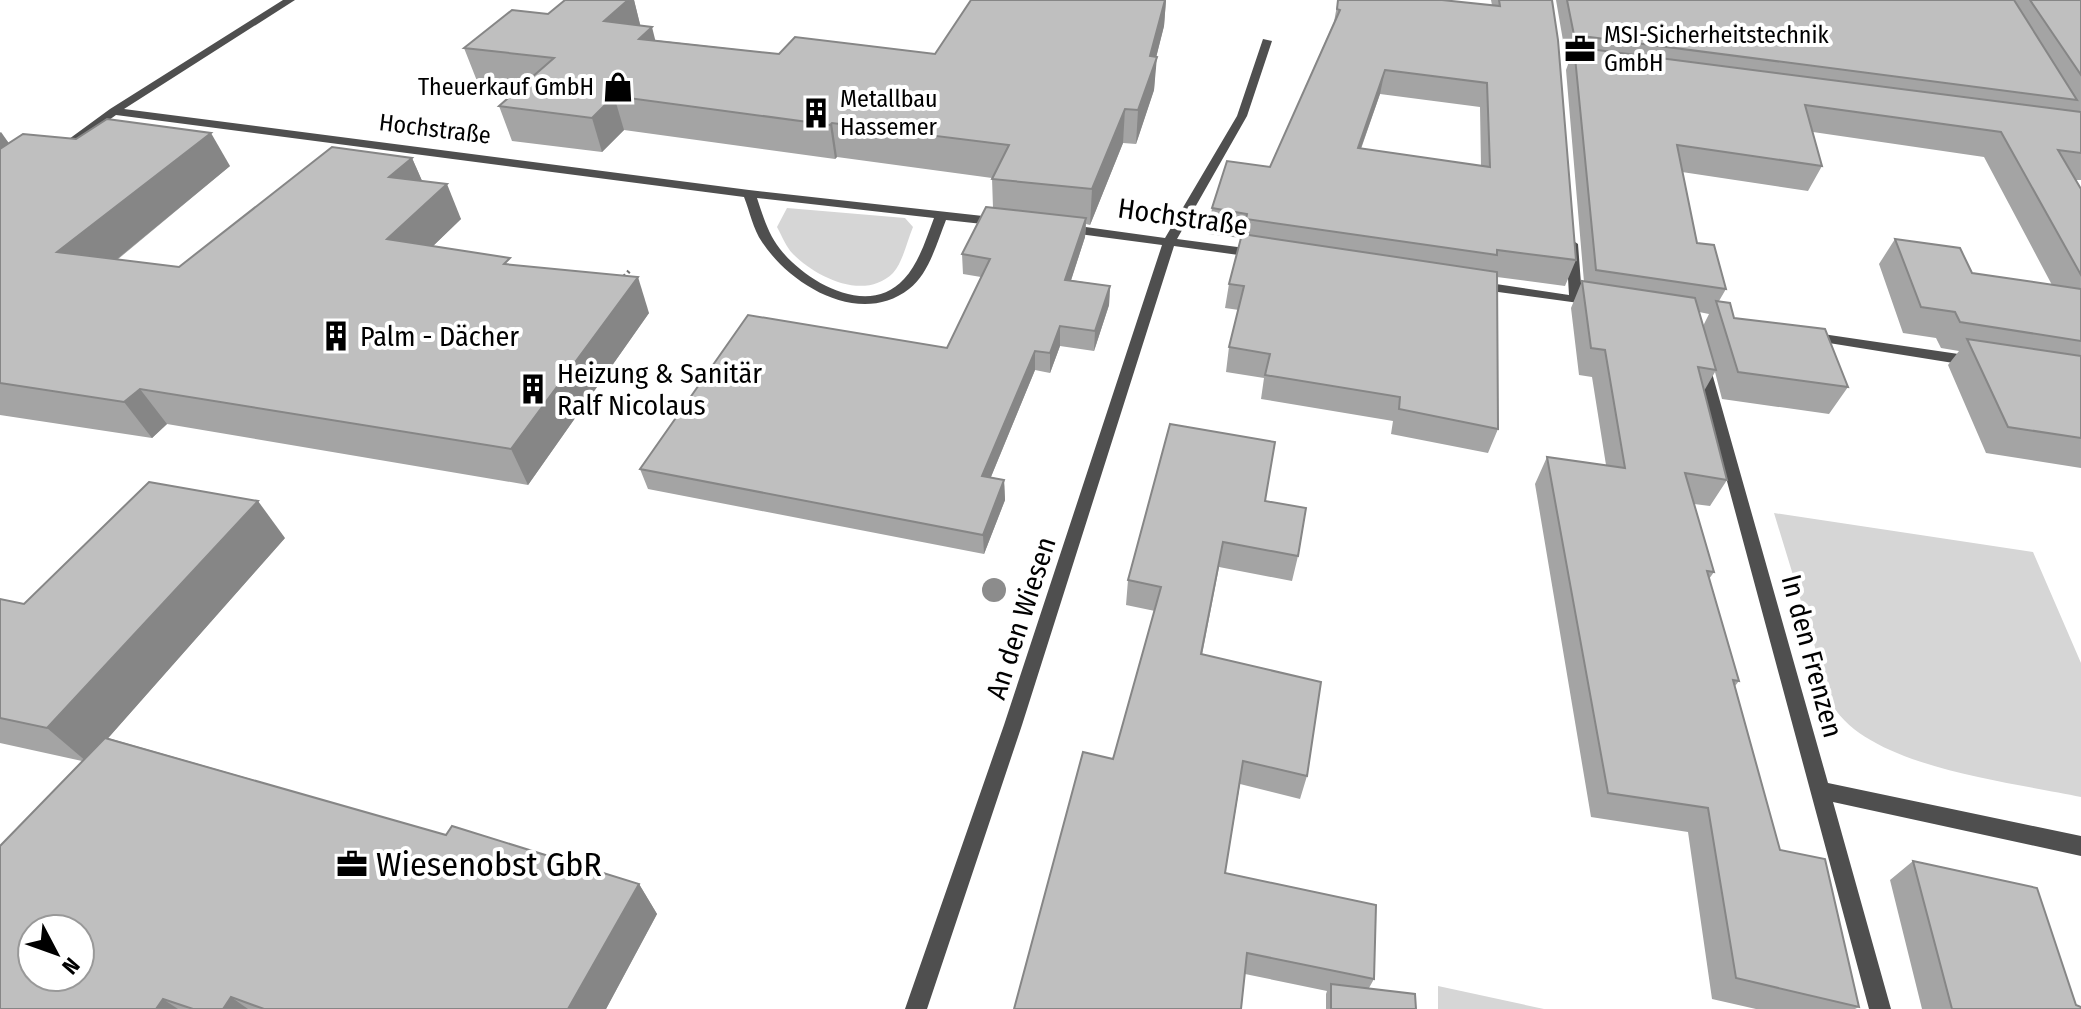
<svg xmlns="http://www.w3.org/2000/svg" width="2081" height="1009" viewBox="0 0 2081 1009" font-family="'Fira Sans Condensed',sans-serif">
<rect width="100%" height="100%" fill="#fff"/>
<g fill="#d6d6d6">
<path d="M 787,208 L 905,218 L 913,227 C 907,241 903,262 893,273 C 865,301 817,278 793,254 C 786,247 782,236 777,227 Z"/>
<path d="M 1774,513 L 2033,552 L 2081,663 L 2081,797 C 2012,782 1871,768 1833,706 Z"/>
<path d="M 1438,986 L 1544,1009 L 1438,1009 Z"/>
</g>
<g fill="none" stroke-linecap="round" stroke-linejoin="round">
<path stroke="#717171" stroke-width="4" stroke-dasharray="2 3" stroke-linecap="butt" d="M 621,280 L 631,269"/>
<g fill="#4f4f4f" fill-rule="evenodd">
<path d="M 283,0 L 295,0 L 124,109 L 749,190 L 1001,218 L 1007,222 L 1001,226 L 946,220 C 937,242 929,274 909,289 C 860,327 791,286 762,242 C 753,229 750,212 744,197 L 116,115 L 64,152 L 54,150 L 110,109 ZM 757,198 L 934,218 C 926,239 919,263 904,279 C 868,319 805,281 780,249 C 768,234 763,216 757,198 Z"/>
<path d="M 1263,39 L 1272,41 L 1247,116 L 1177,239 L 1260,250 L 1266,254 L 1260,258 L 1174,246 L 1022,725 L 927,1009 L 905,1009 L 1004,725 L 1162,245 L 1064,232 L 1058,228 L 1064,224 L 1165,238 L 1237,116 Z"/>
<path d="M 1572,240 L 1578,244 L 1582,297 L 1601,300 L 1601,306 L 1476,289 L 1469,285 L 1476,281 L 1569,295 L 1566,244 Z"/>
<path d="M 1809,332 L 1972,356 L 1979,361 L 1972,366 L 1804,339 L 1802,336 L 1804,333 Z"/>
<path d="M 1703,361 L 1710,366 L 1828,783 L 2081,836 L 2081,856 L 1833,802 L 1891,1009 L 1869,1009 L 1696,366 Z"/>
</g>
</g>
<circle fill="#8c8c8c" cx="994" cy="590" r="12"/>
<g fill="#a4a4a4" fill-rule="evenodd">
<path d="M 565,0 L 634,0 L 640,25 L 655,40 L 779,54 L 935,54 L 971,0 L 1166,0 L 1164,26 L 1156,57 L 1154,90 L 1136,144 L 1123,143 L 1090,225 L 1086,224 L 1085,237 L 1071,280 L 1110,286 L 1109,305 L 1094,351 L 1060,346 L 1050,373 L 1035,370 L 991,477 L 1004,480 L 1005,500 L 984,554 L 648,489 L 640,469 L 947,348 L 981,277 L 963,274 L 962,254 L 993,208 L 992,178 L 837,157 L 835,159 L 624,130 L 602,152 L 512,141 L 499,106 L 522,86 L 477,81 L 464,48 L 548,14 Z"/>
<path d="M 1338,0 L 1492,5 L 1491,0 L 1552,0 L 1576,260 L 1565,286 L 1497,277 L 1498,429 L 1488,453 L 1391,434 L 1393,421 L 1261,399 L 1264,378 L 1226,372 L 1229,347 L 1239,310 L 1225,308 L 1229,284 L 1241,238 L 1208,234 L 1212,208 L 1270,167 L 1334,22 ZM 1380,94 L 1480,107 L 1481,166 L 1361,149 Z"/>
<path d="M 1556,0 L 2081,0 L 2081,180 L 2075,180 L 2081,189 L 2081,468 L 1986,453 L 1948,365 L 1959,351 L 1941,348 L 1936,338 L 1903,333 L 1879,264 L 1895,239 L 1972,273 L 2052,285 L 1984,157 L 1813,132 L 1822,166 L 1808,191 L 1682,172 L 1697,243 L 1726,289 L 1719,301 L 1734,318 L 1848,387 L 1829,414 L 1722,399 L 1715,372 L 1704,391 L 1727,480 L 1710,506 L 1694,504 L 1714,572 L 1709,579 L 1739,681 L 1735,686 L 1780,850 L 1859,1007 L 1855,1009 L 1756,1009 L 1712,999 L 1688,832 L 1591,817 L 1535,484 L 1547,457 L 1606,465 L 1592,377 L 1579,375 L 1571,308 L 1582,281 L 1584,282 L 1566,70 L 1570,59 L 1566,58 ZM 1699,312 L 1709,314 L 1703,326 Z"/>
<path d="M 0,132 L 9,144 L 230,166 L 117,260 L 179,267 L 412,158 L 422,181 L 461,219 L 433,246 L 512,265 L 649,313 L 528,485 L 167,424 L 152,438 L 0,415 Z"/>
<path d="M 1265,501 L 1298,556 L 1292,581 L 1219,567 L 1202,655 L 1307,776 L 1300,799 L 1240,784 L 1225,873 L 1374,979 L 1369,988 L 1416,1009 L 1326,1009 L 1326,994 L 1327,991 L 1245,974 L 1113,759 L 1155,611 L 1126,605 L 1128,580 Z"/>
<path d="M 285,538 L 108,738 L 446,835 L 639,884 L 657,914 L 606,1009 L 0,1009 L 82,761 L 0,743 L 0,599 L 24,604 Z"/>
<path d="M 1913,861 L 2076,1005 L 2081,1009 L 1922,1009 L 1890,880 Z"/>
</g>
<g fill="#868686">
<path d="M 628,0 L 634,0 L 641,28 L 604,21 Z"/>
<path d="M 1165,0 L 1166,0 L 1164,26 L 1154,66 L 1157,57 L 1154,90 L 1136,144 L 1138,110 L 1150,56 Z"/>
<path d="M 652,27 L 660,59 L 639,39 Z"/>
<path d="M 1385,70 L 1380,94 L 1352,173 L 1358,148 Z"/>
<path d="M 614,96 L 624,130 L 602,152 L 592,118 Z"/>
<path d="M 1125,109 L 1123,143 L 1090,225 L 1092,189 Z"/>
<path d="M 832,123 L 837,157 L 835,159 L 830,125 Z"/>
<path d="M 1,132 L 25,166 L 0,184 L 0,133 Z"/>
<path d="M 211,133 L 230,166 L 83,287 L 57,252 Z"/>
<path d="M 412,158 L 427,192 L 389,177 Z"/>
<path d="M 447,184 L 461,219 L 404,274 L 387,239 Z"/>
<path d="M 1086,218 L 1085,237 L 1065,299 L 1065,280 Z"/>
<path d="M 638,277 L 649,313 L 528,485 L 511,449 Z"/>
<path d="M 1110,286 L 1109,305 L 1094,351 L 1095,331 Z"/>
<path d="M 1060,326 L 1060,346 L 1050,373 L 1050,353 Z"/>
<path d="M 1035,351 L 1035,370 L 983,496 L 982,476 Z"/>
<path d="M 140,389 L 167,424 L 152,438 L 124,402 Z"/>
<path d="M 1004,480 L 1005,500 L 984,554 L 983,535 Z"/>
<path d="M 258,501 L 285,538 L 87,762 L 47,728 Z"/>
<path d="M 639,884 L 657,914 L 606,1009 L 568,1009 Z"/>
<path d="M 231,997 L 248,1009 L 223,1009 Z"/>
<path d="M 163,999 L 178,1009 L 156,1009 Z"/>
</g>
<g fill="#bfbfbf" stroke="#868686" stroke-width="2" fill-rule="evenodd">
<path d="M 565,0 L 628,0 L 604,21 L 652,27 L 639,39 L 779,54 L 795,37 L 935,54 L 971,0 L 1165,0 L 1150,56 L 1157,57 L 1138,110 L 1125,109 L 1092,189 L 992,179 L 1009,145 L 832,123 L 830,125 L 614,96 L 592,118 L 499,106 L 554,58 L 464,48 L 512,10 L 548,14 Z"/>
<path d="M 1338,0 L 1442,0 L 1500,6 L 1499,0 L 1552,0 L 1558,40 L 1576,260 L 1497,250 L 1497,255 L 1246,219 L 1247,214 L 1212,208 L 1227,161 L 1270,167 L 1340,10 L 1337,9 ZM 1385,70 L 1487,83 L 1490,167 L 1358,148 Z"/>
<path d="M 1567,0 L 2014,0 L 2077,100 L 1574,35 Z"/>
<path d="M 2030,0 L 2081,0 L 2081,75 Z"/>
<path d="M 1574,47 L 2081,112 L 2081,153 L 2058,150 L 2081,189 L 2081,275 L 2001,132 L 1805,105 L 1822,166 L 1677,145 L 1697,243 L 1714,245 L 1726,289 L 1596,270 Z"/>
<path d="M 107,119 L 211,133 L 57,252 L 179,267 L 332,147 L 412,158 L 389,177 L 447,184 L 387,239 L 510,258 L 504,264 L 638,277 L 511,449 L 140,389 L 124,402 L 0,383 L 0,149 L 23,134 L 76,139 Z"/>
<path d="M 986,207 L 1086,218 L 1065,280 L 1110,286 L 1095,331 L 1060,326 L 1050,353 L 1035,351 L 982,476 L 1004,480 L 983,535 L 640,469 L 748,315 L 947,348 L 990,259 L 962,254 Z"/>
<path d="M 1242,234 L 1497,272 L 1498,429 L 1399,409 L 1400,397 L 1265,375 L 1270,354 L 1229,347 L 1244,286 L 1229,284 Z"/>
<path d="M 1895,239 L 1960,248 L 1972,273 L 2081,289 L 2081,341 L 1960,322 L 1955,312 L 1921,307 Z"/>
<path d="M 1582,281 L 1695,298 L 1716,370 L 1698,367 L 1727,480 L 1685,473 L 1714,572 L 1707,571 L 1739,681 L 1733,680 L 1780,850 L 1825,859 L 1859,1007 L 1736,978 L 1708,808 L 1608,793 L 1547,457 L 1625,468 L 1605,350 L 1591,348 Z"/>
<path d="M 1716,301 L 1730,303 L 1734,318 L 1825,329 L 1848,387 L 1738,372 Z"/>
<path d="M 1967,339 L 2081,356 L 2081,438 L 2008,427 Z"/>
<path d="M 1170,424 L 1275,442 L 1265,501 L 1306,508 L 1298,556 L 1223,542 L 1201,654 L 1321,682 L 1307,776 L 1243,761 L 1225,873 L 1376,905 L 1374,979 L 1247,953 L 1241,1009 L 1014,1009 L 1083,752 L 1113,759 L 1161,587 L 1128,580 Z"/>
<path d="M 149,482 L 258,501 L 47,728 L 0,718 L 0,599 L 24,604 Z"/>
<path d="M 105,738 L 446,835 L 452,826 L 639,884 L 568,1009 L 264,1009 L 231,997 L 223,1009 L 193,1009 L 163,999 L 156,1009 L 0,1009 L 0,846 ZM 32,929 L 80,929 L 80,977 L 32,977 Z"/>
<path d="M 1913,861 L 2037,888 L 2076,1005 L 2081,1007 L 2081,1009 L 1952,1009 Z"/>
<path d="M 1331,984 L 1415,994 L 1416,1009 L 1331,1009 Z"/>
</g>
<defs>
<g id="office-bare" transform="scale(2.4)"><path d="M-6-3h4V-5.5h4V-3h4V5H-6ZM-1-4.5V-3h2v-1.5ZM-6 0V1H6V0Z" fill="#000" stroke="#fff" stroke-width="2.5" paint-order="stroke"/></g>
<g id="shop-bare" transform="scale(2.4)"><path d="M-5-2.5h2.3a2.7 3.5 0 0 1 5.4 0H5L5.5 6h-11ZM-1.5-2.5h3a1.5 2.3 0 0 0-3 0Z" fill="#000" stroke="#fff" stroke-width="2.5" paint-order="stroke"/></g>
<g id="building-bare" transform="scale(2.4)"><path d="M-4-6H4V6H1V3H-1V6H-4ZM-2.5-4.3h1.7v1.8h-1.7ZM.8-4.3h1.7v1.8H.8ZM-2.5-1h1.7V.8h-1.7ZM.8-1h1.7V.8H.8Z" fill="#000" stroke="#fff" stroke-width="2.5" paint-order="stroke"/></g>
</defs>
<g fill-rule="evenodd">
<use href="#office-bare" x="1580" y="49"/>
<use href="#shop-bare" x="618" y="87"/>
<use href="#building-bare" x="816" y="113"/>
<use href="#building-bare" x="336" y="336"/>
<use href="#building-bare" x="533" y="389"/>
<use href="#office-bare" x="352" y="864"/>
</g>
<g text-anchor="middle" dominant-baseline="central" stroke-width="8" stroke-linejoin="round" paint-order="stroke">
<g font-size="24" fill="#000" stroke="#fff" text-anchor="start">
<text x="1604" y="35">MSI-Sicherheitstechnik<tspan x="1604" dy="28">GmbH</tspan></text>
<text x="594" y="87" text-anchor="end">Theuerkauf GmbH</text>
<text x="840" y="99">Metallbau<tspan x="840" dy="28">Hassemer</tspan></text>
</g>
<g font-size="24" fill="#000" stroke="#fff">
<text transform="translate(435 129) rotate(7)">Hochstraße</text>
</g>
<g font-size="28" fill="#000" stroke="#fff">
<text transform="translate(1183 217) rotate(8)">Hochstraße</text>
<text transform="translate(1021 618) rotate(-72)">An den Wiesen</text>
<text transform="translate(1812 656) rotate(75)">In den Frenzen</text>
</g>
<g font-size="28" fill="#000" stroke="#fff" text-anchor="start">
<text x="360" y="336">Palm - Dächer</text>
<text x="557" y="373">Heizung &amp; Sanitär<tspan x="557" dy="32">Ralf Nicolaus</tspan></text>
</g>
<g font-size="34" fill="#000" stroke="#fff" text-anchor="start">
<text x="376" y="864">Wiesenobst GbR</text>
</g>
</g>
<g transform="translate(56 953) rotate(131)"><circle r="38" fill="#ffffff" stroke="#999999" stroke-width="2"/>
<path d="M0-6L14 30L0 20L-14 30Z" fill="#000000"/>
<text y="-12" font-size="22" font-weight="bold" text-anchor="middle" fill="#000000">N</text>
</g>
</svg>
